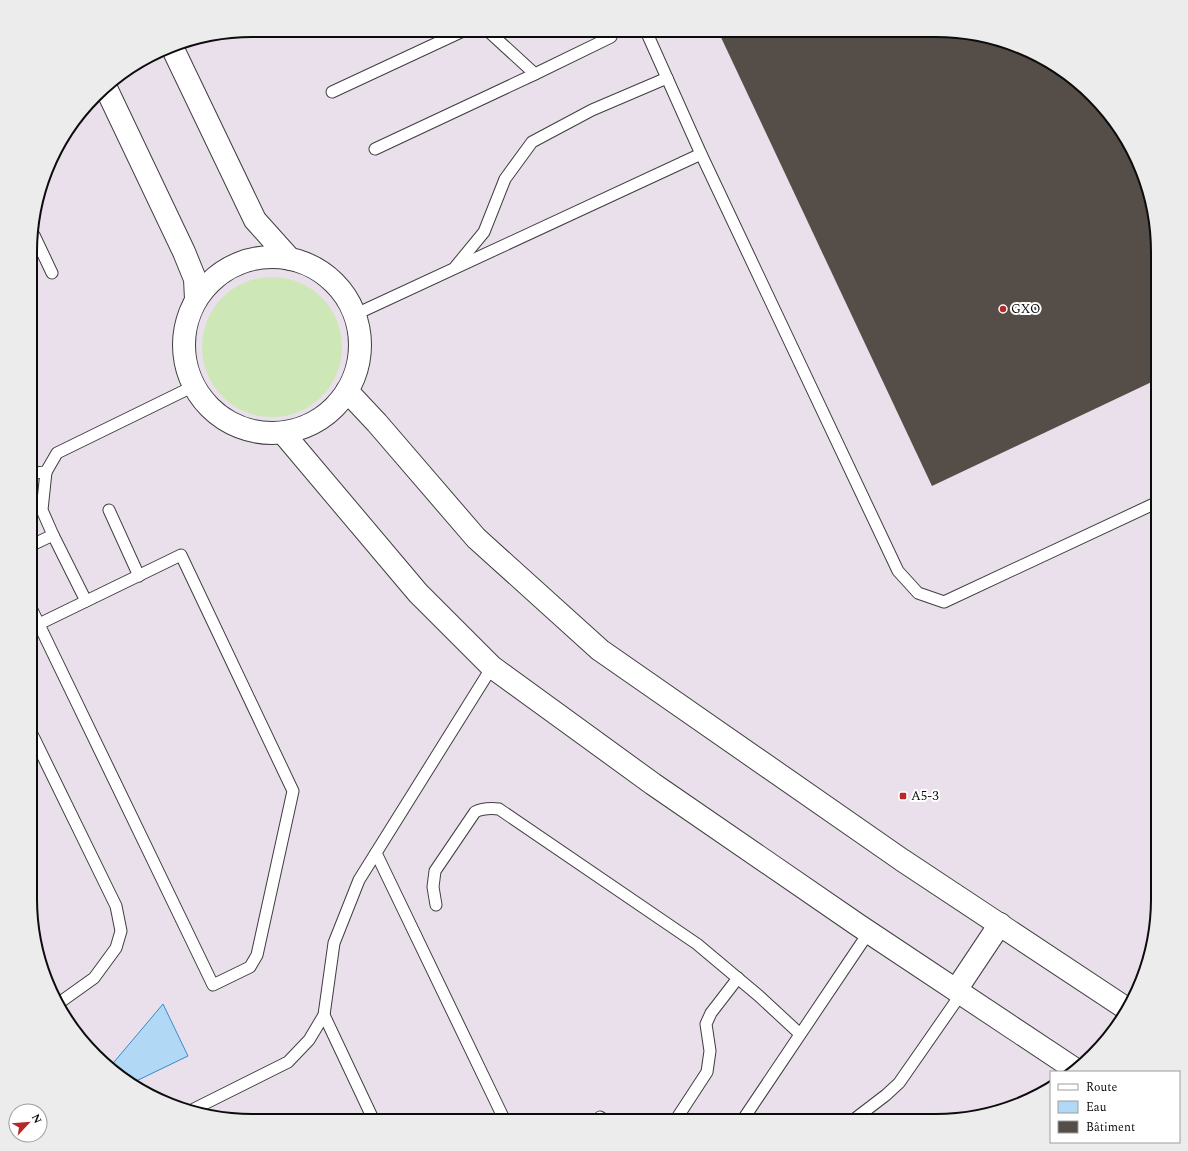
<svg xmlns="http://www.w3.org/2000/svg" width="1188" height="1151" viewBox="0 0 1188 1151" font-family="Spectral,serif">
<rect width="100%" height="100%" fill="#fefceb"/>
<path fill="#eae0eb" d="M 252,30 L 964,32 L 1047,60 L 1112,117 L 1141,168 L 1158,238 L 1158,913 L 1135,997 L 1103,1045 L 1074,1072 L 1051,1072 L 1051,1087 L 1020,1104 L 950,1121 L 238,1121 L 154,1098 L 106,1066 L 76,1034 L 42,970 L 30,913 L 34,209 L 60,141 L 106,85 L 181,42 Z"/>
<circle fill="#cde7b6" cx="272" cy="347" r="70"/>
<path fill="#b1d8f4" stroke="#3a89c9" d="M 163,1004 L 188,1056 L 132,1083 L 109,1068 Z"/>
<path fill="#544d48" d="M 718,31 L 964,32 L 1047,60 L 1112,117 L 1141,168 L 1158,238 L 1158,379 L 932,486 Z"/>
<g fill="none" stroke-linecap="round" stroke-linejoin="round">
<g stroke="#3f3f3f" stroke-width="13">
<g id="lane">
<path d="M 488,31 L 535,74"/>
<path d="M 646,31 L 701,154 L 898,571 L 918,593 L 944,602 L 1158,502"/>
<path d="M 332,92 L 463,31"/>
<path d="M 375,149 L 535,74 L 611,37"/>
<path d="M 34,235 L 52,273"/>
<path d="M 456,266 L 484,232 L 505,179 L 532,142 L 592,110 L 667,78"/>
<path d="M 354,315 L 701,154"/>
<path d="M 33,473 L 46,472 L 57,453 L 194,386"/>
<path d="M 109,510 L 139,576"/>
<path d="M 53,535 L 86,601"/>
<path d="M 32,545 L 53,535 L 42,510 L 46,472"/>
<path d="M 32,610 L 213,985 L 250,967 L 257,955 L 293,791 L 181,555 L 39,624"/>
<path d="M 31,732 L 116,906 L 121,931 L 116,948 L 94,978 L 59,1003"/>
<path d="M 376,853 L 505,1121"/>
<path d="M 436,905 L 433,887 L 435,871 L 475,812 C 483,808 490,808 499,809 L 697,944 L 759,996 L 800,1034"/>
<path d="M 324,1015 L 374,1121"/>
<path d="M 194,1109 L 288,1062 L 309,1040 L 324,1015 L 334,943 L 359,880 L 492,667"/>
<path d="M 600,1117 L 606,1121"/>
<path d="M 675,1121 L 707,1072 L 710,1051 L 706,1024 L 711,1013 L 738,978"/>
<path d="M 742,1121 L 869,932"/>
<path d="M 852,1121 L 886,1095 L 899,1083 L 961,994"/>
</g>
</g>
<g stroke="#3f3f3f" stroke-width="24">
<g id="street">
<path d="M 172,47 L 255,220 L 290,259"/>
<path d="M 105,86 L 184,252 L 195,279 L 196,299"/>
<circle cx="272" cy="345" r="88"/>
<path d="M 347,391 L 377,423 L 476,538 L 600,650 L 902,860 L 1127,1009"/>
<path d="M 283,433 L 418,593 L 492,667 L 653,784 L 858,925 L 1076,1070"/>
<path d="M 956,990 L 1000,924"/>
</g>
</g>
<use href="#lane" stroke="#fff" stroke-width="11"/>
<use href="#street" stroke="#fff" stroke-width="22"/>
</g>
<g fill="#b72828" stroke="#fff" stroke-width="1.5">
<circle cx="1003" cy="309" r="4"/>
<rect x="899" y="792" width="8" height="8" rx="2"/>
</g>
<g text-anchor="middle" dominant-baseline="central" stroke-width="4" stroke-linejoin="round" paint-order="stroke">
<g font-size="13" fill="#0c0c0c" stroke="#fff" text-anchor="start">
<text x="1011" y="309">GXO</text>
<text x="911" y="796">A5-3</text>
</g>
</g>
<path d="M0 0H1188V1151H0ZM252 37H936A215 215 0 0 1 1151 252V899A215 215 0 0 1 936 1114H252A215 215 0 0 1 37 899V252A215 215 0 0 1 252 37Z" fill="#ececec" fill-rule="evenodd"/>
<path fill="none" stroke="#0c0c0c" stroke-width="2" d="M252 37H936A215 215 0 0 1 1151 252V899A215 215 0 0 1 936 1114H252A215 215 0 0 1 37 899V252A215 215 0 0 1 252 37Z"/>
<rect x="1050" y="1071" width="130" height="72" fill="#ffffff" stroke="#9e9e9e"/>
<rect x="1058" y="1084" width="20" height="6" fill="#ffffff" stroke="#9e9e9e"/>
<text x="1086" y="1091" font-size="12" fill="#0c0c0c">Route</text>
<rect x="1058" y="1101" width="20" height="12" fill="#b1d8f4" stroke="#9e9e9e"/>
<text x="1086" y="1111" font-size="12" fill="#0c0c0c">Eau</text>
<rect x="1058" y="1121" width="20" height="12" fill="#544d48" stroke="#9e9e9e"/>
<text x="1086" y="1131" font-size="12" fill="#0c0c0c">Bâtiment</text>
<g transform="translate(28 1123) rotate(64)"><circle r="19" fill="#ffffff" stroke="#9e9e9e"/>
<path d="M0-3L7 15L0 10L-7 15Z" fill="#b72828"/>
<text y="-6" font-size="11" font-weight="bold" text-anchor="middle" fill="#0c0c0c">N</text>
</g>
</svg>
